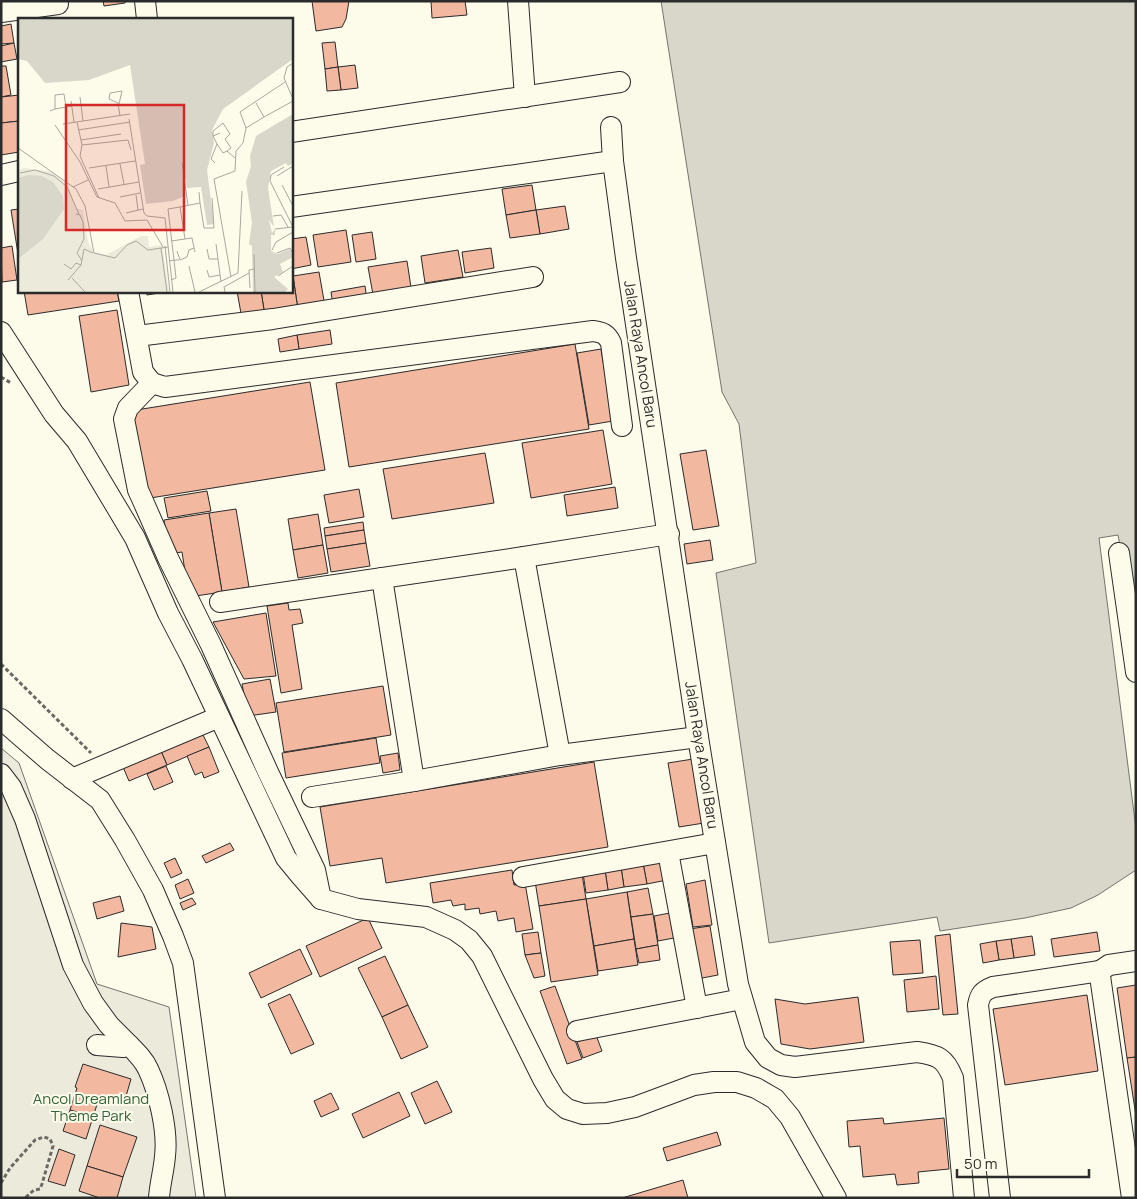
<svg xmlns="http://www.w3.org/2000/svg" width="1137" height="1199" viewBox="0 0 1137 1199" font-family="Manrope,sans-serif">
<rect width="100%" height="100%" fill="#fdfbea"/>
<path fill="#ecebdb" stroke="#74746e" d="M 1,748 L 19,763 L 97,984 L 169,1007 L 196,1198 L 1,1198 Z"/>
<path fill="#d8d7c9" stroke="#74746e" d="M 661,1 L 1136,1 L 1136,634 L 1118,535 L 1099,538 L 1136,829 L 1136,870 L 1098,895 L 1071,908 L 1025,918 L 940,931 L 937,917 L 769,943 L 716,573 L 756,563 L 739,424 L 722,392 Z"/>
<g fill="#f2b8a0" stroke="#2b2b2b">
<path d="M 103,1 L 125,1 L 125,3 L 104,6 Z"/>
<path d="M 312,1 L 349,1 L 346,19 L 342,27 L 316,31 Z"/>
<path d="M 431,1 L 465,1 L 467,15 L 432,18 Z"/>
<path d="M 11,24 L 14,43 L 1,44 L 1,26 Z"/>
<path d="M 335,42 L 338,67 L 325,69 L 322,43 Z"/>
<path d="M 14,43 L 17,59 L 1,62 L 1,46 Z"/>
<path d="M 355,65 L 358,88 L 341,90 L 338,67 Z"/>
<path d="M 1,66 L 6,66 L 11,95 L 1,97 Z"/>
<path d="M 338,67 L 341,90 L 327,91 L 325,69 Z"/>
<path d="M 19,95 L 19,121 L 1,123 L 1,97 Z"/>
<path d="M 19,121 L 19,152 L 1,155 L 1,123 Z"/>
<path d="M 532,185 L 536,210 L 506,215 L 502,189 Z"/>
<path d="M 565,206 L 569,229 L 540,234 L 536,210 Z"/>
<path d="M 19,209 L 19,260 L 11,210 Z"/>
<path d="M 536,210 L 540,234 L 510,238 L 506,215 Z"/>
<path d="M 346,230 L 351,262 L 318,267 L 313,235 Z"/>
<path d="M 372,232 L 376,259 L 356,262 L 352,235 Z"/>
<path d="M 306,237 L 311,265 L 291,269 L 291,239 Z"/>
<path d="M 12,246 L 17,280 L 2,282 L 1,248 Z"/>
<path d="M 491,248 L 494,268 L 465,273 L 462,252 Z"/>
<path d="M 458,250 L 463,277 L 425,283 L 421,256 Z"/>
<path d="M 407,261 L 412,294 L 374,300 L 368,267 Z"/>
<path d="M 319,272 L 325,306 L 298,310 L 293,276 Z"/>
<path d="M 291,276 L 293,276 L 298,310 L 265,316 L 261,291 L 291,291 Z"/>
<path d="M 365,286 L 367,300 L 333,305 L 331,292 Z"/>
<path d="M 24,291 L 117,291 L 119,301 L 28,315 Z"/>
<path d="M 146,291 L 171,291 L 147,295 Z"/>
<path d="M 237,291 L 261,291 L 265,316 L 242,319 Z"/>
<path d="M 117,310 L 129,385 L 91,392 L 79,316 Z"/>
<path d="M 330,330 L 332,344 L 299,349 L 297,335 Z"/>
<path d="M 297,335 L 299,349 L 280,352 L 278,339 Z"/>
<path d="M 575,344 L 589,429 L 349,467 L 336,383 Z"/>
<path d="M 601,349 L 613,421 L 589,425 L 577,353 Z"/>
<path d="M 310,382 L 325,470 L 144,499 L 130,411 Z"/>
<path d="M 603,430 L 612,484 L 531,498 L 522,443 Z"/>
<path d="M 706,450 L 719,526 L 693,530 L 680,454 Z"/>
<path d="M 485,453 L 494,503 L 392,519 L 383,469 Z"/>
<path d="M 615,487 L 618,508 L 567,516 L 564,495 Z"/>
<path d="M 359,489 L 364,517 L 329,523 L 324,495 Z"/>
<path d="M 207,491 L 211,511 L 168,518 L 164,498 Z"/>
<path d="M 236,509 L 249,587 L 222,592 L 209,513 Z"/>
<path d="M 209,513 L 222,592 L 189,597 L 182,552 L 169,554 L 164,520 Z"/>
<path d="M 318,514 L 323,545 L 293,550 L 288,519 Z"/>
<path d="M 363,522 L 364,530 L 325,536 L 324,528 Z"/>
<path d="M 364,530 L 366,543 L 327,549 L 325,536 Z"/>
<path d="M 710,540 L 713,560 L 687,564 L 684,544 Z"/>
<path d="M 366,543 L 370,566 L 331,572 L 327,549 Z"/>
<path d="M 323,545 L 328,573 L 298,578 L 293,550 Z"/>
<path d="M 288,603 L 289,610 L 300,609 L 303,623 L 292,625 L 302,689 L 281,693 L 267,606 Z"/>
<path d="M 266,613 L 276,676 L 244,679 L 213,622 Z"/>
<path d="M 270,679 L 276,712 L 248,716 L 242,684 Z"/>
<path d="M 383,686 L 391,735 L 284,752 L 276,703 Z"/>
<path d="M 202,733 L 209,747 L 167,765 L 161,751 Z"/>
<path d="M 376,738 L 380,763 L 286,778 L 282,753 Z"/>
<path d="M 209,747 L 219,772 L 204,778 L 202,772 L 195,775 L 187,756 Z"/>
<path d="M 161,751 L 167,765 L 129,781 L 123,767 Z"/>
<path d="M 398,753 L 400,770 L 383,773 L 380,756 Z"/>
<path d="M 693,759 L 704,823 L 679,827 L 668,763 Z"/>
<path d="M 594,762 L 608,847 L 386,883 L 382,858 L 330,866 L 320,807 Z"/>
<path d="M 166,766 L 173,782 L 154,790 L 147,774 Z"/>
<path d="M 230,843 L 234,850 L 206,863 L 202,856 Z"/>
<path d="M 175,858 L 182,873 L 171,878 L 164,863 Z"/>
<path d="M 664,860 L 667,880 L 647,884 L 643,863 Z"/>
<path d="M 643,863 L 647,884 L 624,887 L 621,867 Z"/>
<path d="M 621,867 L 624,887 L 608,890 L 605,870 Z"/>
<path d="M 512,870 L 514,885 L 525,883 L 533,929 L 516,932 L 514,918 L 498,921 L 496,911 L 480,914 L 479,908 L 465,910 L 465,904 L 453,906 L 451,900 L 433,903 L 430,883 Z"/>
<path d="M 605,870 L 608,890 L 586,893 L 583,873 Z"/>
<path d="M 582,874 L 586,899 L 539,906 L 535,881 Z"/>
<path d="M 188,879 L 194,893 L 180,899 L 175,885 Z"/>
<path d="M 705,880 L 712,925 L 693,927 L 686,884 Z"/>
<path d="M 648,888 L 653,914 L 631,917 L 627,892 Z"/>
<path d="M 627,892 L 634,939 L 594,946 L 586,899 Z"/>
<path d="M 120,896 L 124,911 L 97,919 L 93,903 Z"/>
<path d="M 192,898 L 196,904 L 183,910 L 180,903 Z"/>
<path d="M 586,899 L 598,975 L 551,982 L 539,906 Z"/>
<path d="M 670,913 L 674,938 L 658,941 L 654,916 Z"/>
<path d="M 653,914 L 658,945 L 636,949 L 631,917 Z"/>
<path d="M 368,918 L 382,948 L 320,977 L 306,946 Z"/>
<path d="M 121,923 L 152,927 L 156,949 L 118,957 Z"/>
<path d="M 710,926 L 718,975 L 697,979 L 689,929 Z"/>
<path d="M 538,932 L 541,953 L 525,955 L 522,934 Z"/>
<path d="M 1097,932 L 1100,951 L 1054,957 L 1051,939 Z"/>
<path d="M 950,934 L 958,1014 L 943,1015 L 935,936 Z"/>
<path d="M 1032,936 L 1035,955 L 1014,958 L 1011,939 Z"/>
<path d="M 634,939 L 638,965 L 598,971 L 594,946 Z"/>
<path d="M 1011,939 L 1014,958 L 999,960 L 996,941 Z"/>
<path d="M 920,940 L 923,973 L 893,975 L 890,942 Z"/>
<path d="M 996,941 L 999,960 L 983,963 L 980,944 Z"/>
<path d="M 658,945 L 660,960 L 639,963 L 636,949 Z"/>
<path d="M 300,949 L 312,974 L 261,998 L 249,973 Z"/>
<path d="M 541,953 L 545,976 L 534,978 L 525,955 Z"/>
<path d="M 385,956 L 408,1005 L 382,1017 L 358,968 Z"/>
<path d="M 936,976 L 939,1009 L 907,1012 L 904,980 Z"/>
<path d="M 1136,985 L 1136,1057 L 1127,1058 L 1117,988 Z"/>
<path d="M 555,986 L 582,1059 L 567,1064 L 540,991 Z"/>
<path d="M 290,994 L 314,1044 L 291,1054 L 268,1004 Z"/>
<path d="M 1087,995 L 1098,1071 L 1005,1085 L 993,1009 Z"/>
<path d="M 858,997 L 864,1042 L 810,1049 L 781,1044 L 775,999 L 805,1004 Z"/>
<path d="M 408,1005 L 428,1047 L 401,1059 L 382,1017 Z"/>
<path d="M 596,1035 L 602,1051 L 583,1058 L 577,1042 Z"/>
<path d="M 1136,1057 L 1136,1116 L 1127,1058 Z"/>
<path d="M 83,1064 L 131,1079 L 124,1103 L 100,1095 L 93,1117 L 70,1110 L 77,1088 L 75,1087 Z"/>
<path d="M 437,1081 L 452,1112 L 425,1124 L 411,1093 Z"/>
<path d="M 399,1092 L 410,1116 L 363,1138 L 352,1114 Z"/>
<path d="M 331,1093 L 339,1109 L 321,1117 L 314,1101 Z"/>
<path d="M 70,1110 L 93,1117 L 86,1139 L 63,1131 Z"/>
<path d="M 883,1118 L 884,1124 L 944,1118 L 949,1169 L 918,1172 L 919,1183 L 897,1185 L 895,1174 L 863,1177 L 860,1146 L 849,1147 L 847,1121 Z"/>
<path d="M 100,1125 L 137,1137 L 123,1177 L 87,1166 Z"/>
<path d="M 717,1132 L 721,1145 L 667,1161 L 663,1148 Z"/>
<path d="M 59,1149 L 75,1155 L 65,1186 L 48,1181 Z"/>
<path d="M 87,1166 L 123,1177 L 117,1198 L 100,1198 L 79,1191 Z"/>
<path d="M 683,1180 L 688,1198 L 622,1198 Z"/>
</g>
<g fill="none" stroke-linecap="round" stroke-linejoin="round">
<g stroke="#2b2b2b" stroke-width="22">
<g id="minor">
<path d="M 145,1 L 147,19"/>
<path d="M 518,1 L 525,97"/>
<path d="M 1,12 L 58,4"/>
<path d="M 611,127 L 613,161 L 626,258 L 698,737 L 738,984 L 755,1042 L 768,1058 L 781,1065 L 795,1067 L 917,1052 C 938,1055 945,1058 953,1078 L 964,1198"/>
<path d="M 291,132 L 620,82"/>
<path d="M 1,175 L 19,171"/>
<path d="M 291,207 L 613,161"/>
<path d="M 128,291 L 143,372 L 152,383 L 165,387 L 593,331 C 602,332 607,334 611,343 L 622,426"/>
<path d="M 1,332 L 54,414 L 77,441 L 135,538 L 168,613 L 192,659 L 286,858 L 300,875 L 321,899 L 358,909 L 426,917 L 455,930 L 469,940 L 482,956 L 543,1079 L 555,1099 L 567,1109 L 583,1114 L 607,1113 L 635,1107 L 694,1085 L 714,1082 L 737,1082 L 756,1088 L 775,1099 L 790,1117 L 836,1198"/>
<path d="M 137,336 L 273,319 L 533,277"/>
<path d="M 152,383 L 128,408 L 124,419 L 138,490 L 143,501 L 168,558 L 211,645 L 268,772 L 315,870 L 321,899"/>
<path d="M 1119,553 L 1136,672"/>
<path d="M 524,557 L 560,755"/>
<path d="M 382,578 L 414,781"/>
<path d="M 220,602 L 524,557 L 669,534"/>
<path d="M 1,719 L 47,759 L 100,800 L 125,840 L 153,890 L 173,936 L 183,963 L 215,1198"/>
<path d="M 1,774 L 11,787 L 25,819 L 73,965 L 93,1003 L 109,1025 L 129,1045"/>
<path d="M 72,779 L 219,717"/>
<path d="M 312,797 L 414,781 L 560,755 L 698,737"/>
<path d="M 668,852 L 697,1008"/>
<path d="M 523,877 L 715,843"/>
<path d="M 577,1031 L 742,999"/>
<path d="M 97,1045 L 123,1047 L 129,1045 C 137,1053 144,1060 148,1069 C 159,1092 168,1131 165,1156 C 164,1170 160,1183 159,1198"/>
<path d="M 1000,1198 L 978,1005 C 980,994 983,991 993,987 L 1100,971"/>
<path d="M 1132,1198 L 1100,976 L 1100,971 L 1109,965 L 1136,961"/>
</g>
</g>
<g stroke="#6a6964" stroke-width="3" stroke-dasharray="4 2.5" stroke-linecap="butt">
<path d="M 1,377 L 11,383"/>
<path d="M 1,664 L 91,753"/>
<path d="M 1,1183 L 10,1168 L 35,1140 L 44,1137 L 50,1139 L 53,1146 L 42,1184 L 40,1189 L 34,1190 L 25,1198"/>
</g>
<use href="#minor" stroke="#fdfbea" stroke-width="20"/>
</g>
<g text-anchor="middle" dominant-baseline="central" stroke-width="4" stroke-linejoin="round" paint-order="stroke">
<g font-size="15" fill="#2b2b2b" stroke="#fdfbea">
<text transform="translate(641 354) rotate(81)">Jalan Raya Ancol Baru</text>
<text transform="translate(702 755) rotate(81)">Jalan Raya Ancol Baru</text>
</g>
<g font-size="15" fill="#34623c" stroke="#fdfbea">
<text x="91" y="1098">Ancol Dreamland<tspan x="91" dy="17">Theme Park</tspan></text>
</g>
</g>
<g transform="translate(18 18)">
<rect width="275" height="275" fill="#fdfbea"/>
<path d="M 7,150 L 35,154 L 50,167 L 58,190 L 65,192 L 70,224 L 76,234 L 88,237 L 123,218 L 130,218 L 131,229 L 144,227 L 151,274 L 0,274 L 0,152 Z" fill="#ecebdb"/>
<path d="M 0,1 L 275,1 L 275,41 L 205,91 L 194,112 L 196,125 L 189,152 L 196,206 L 189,207 L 183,169 L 169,170 L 164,143 L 167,178 L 155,183 L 128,186 L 122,147 L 127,146 L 112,47 L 71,62 L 27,65 L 9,43 L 0,41 ZM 275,96 L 275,145 L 270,148 L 268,145 L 253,153 L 250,170 L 256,209 L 251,202 L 254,215 L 257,211 L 257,217 L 253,217 L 253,233 L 260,236 L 272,231 L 275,239 L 262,246 L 265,254 L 256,259 L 270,271 L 267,274 L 235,274 L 234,228 L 231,226 L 234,204 L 228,164 L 233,148 L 232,138 L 238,118 ZM 11,157 L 24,158 L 35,164 L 45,178 L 46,191 L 25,221 L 0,241 L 0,160 Z" fill="#d8d7c9"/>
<path fill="none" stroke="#a9a89e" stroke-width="1" d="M 275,45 L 269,49 L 266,60 L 275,81M 62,79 L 65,103M 53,83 L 56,104M 101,86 L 104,73 L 92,75 L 91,81 L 100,85 L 102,98M 37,91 L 54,88M 32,93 L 37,91 L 37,77 L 46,76 L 48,89M 246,99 L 275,83M 111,101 L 126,195 L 129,198 L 147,200 L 155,274M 59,104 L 64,127 L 110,122 L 113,132M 45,106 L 112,96M 37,107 L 62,144 L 79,179 L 97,185 L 107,203 L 129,202 L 145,229M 228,110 L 222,94 L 267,64M 60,112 L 112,104M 202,115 L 195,118 L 195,113 L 205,105 L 212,116 L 207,121 L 213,130 L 209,133 L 217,140M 195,118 L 199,126 L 193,141 L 197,145M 63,122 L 103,116M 199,126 L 205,135 L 209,133M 64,127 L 62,138 L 81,180M 0,130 L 58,171 L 67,188 L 76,235 L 97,240 L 109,227 L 118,223 L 130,232 L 150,229M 164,145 L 170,187M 102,146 L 106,166M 88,148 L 91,169M 266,149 L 253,157 L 252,163 L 275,209M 71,150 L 117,143M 2,155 L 17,152 L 36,158 L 49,169 L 61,196M 259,158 L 275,148M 264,167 L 275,188M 55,169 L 70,162M 80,171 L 121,164M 118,177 L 120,192M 102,179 L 122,175M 182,185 L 186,210 L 196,210 L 194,180M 108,195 L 125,191M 58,196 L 62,197 L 65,204 L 66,221 L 59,235 L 64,243M 255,198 L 263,197 L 270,209M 257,211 L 275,209M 167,221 L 174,220 L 177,234M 153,223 L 167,221 L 162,189 L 182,185 L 181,174M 198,226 L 203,264M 147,228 L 152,274M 143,230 L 149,274M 189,231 L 191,241 L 200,241M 254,232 L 258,224 L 275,214M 159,233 L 162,242 L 169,239 L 171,232 L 176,230M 259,235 L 272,230 L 275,236M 236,236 L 237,274M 151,243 L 156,242 L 150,191 L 162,189M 46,246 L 53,251 L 58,245 L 63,247 L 66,231 L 75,235M 171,248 L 177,274M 189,252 L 191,259 L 202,257M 260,258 L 275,248M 213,259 L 196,161 L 217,153 L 218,133 L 225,125 L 228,110 L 246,99 L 238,85M 54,260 L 67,274M 50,262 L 63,247M 153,262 L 158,260 L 156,242 L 161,242M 232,270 L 231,252 L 236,251M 181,274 L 220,255 L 224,173M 207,274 L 206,269 L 231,255"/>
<path fill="#d62828" fill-opacity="0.15" stroke="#d62828" stroke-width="2.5" d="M 48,87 L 166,87 L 166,212 L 48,212 Z"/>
<rect width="275" height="275" fill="none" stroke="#2b2b2b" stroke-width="2.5"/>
</g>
<rect width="1137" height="1199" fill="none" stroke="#2b2b2b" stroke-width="5"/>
<path d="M957 1169v8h132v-8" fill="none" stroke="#2b2b2b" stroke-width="2.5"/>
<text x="964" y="1169" font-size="15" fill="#2b2b2b" stroke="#fdfbea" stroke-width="4" paint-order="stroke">50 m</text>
</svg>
